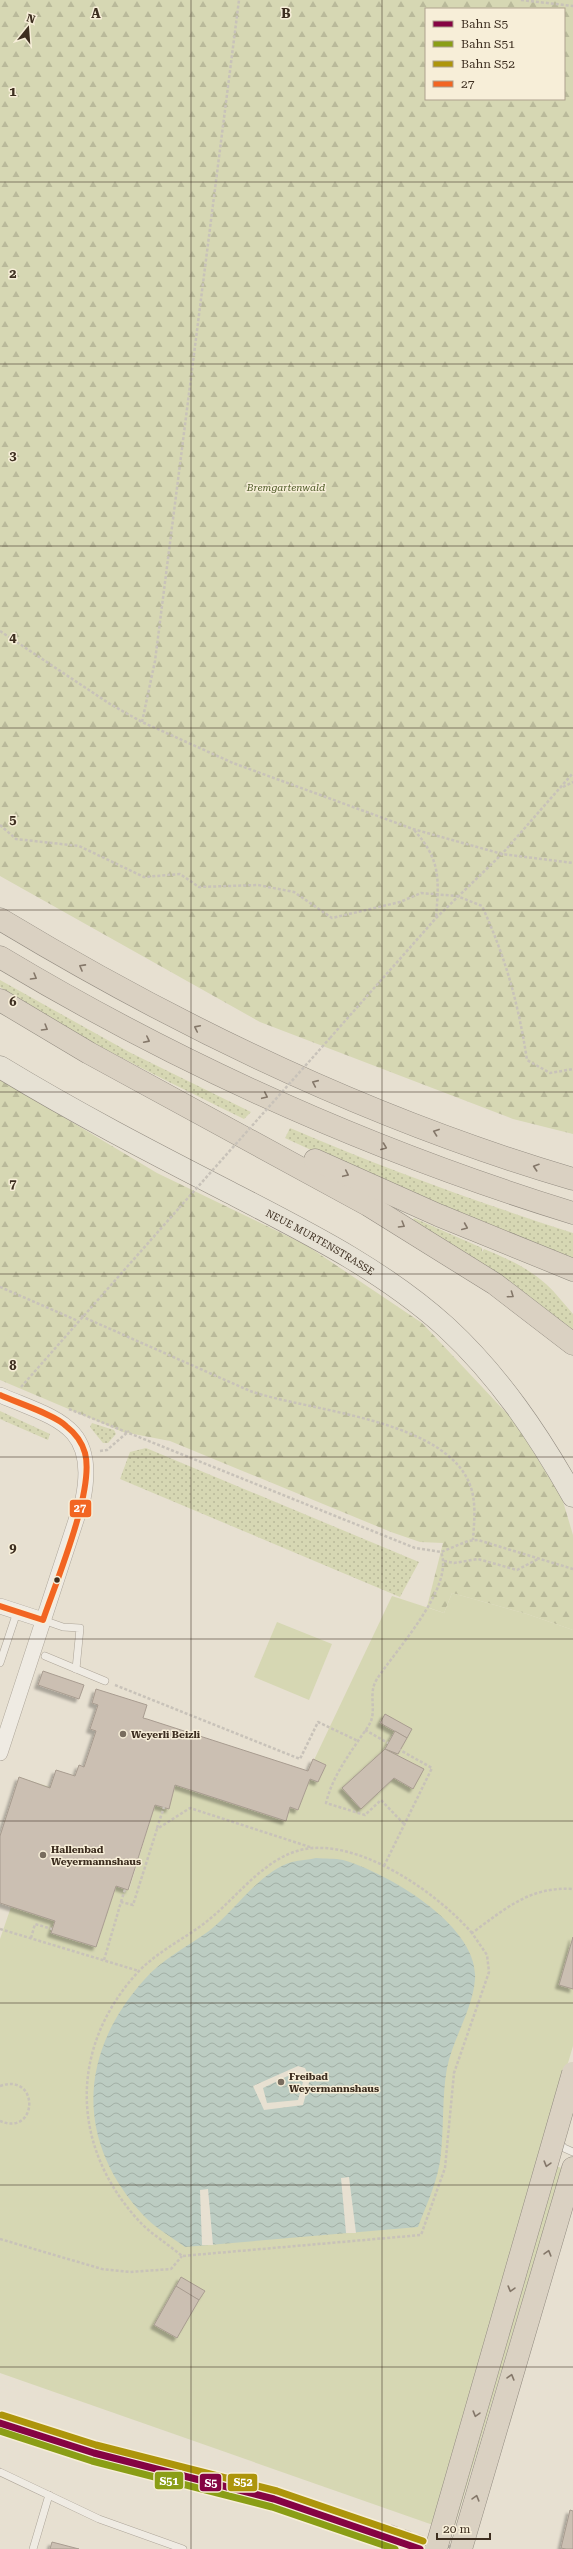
<svg xmlns="http://www.w3.org/2000/svg" width="573" height="2549" viewBox="0 0 573 2549" font-family="'Roboto Serif',serif">
<defs>
<pattern id="grass-dots" width="8" height="8" patternUnits="userSpaceOnUse"><rect width="8" height="8" fill="#d6d7b3"/><path d="M2 2h.1M6 6h.1" fill="none" stroke="#b9b99a" stroke-width="1.8" stroke-linecap="round"/></pattern>
<pattern id="forest-firs" width="22" height="20" patternUnits="userSpaceOnUse"><rect width="22" height="20" fill="#d6d7b3"/><path d="M5 1l3.5 6h-7zM16 11l3.5 6h-7z" fill="#b9b99a"/></pattern>
<pattern id="water-waves" width="16" height="10" patternUnits="userSpaceOnUse"><rect width="16" height="10" fill="#bcccc2"/><path d="M0 5q4-4 8 0t8 0" fill="none" stroke="#a2b0a6"/></pattern>
<filter id="shadow"><feDropShadow dx="-3.5" dy="3.5" stdDeviation="1" flood-color="#0004"/></filter>
</defs>
<rect width="100%" height="100%" fill="#e7e0d1"/>
<g fill="url(#grass-dots)">
<path d="M 0,980 L 129,1052 L 251,1112 L 244,1119 C 161,1078 77,1038 0,987 Z"/>
<path d="M 290,1128 C 383,1168 477,1202 573,1233 L 573,1263 L 361,1173 L 285,1138 Z"/>
<path d="M 414,1218 L 482,1248 L 482,1252 L 484,1249 C 506,1258 528,1268 546,1284 C 556,1293 564,1304 573,1314 L 573,1331 L 508,1281 L 413,1220 Z"/>
<path d="M 0,1411 L 50,1434 L 48,1440 L 0,1419 Z"/>
<path d="M 92,1423 L 114,1430 L 116,1434 L 108,1443 L 103,1443 L 90,1427 Z"/>
<path d="M 146,1448 L 419,1562 L 400,1597 L 120,1479 L 130,1452 Z"/>
</g>
<g fill="url(#forest-firs)" fill-rule="evenodd">
<path d="M 0,0 L 573,0 L 573,1134 L 513,1119 L 260,1022 L 0,876 ZM 426,9 L 564,9 L 564,99 L 426,99 Z"/>
<path d="M 0,1079 L 157,1173 L 306,1245 L 422,1323 L 514,1421 L 562,1498 L 573,1535 L 573,1630 L 527,1614 L 452,1593 L 444,1613 L 427,1607 L 443,1543 L 420,1542 L 391,1532 L 170,1441 L 123,1432 L 0,1380 Z"/>
</g>
<g fill="#d6d7b3">
<path d="M 452,1593 L 527,1614 L 573,1630 L 573,2046 L 539,2161 L 562,2168 L 453,2532 L 0,2373 L 0,1939 L 11,1907 L 0,1903 L 0,1836 L 19,1777 L 50,1787 L 56,1770 L 108,1787 L 52,1933 L 96,1947 L 116,1886 L 129,1890 L 155,1805 L 169,1809 L 175,1785 L 286,1821 L 290,1807 L 298,1810 L 310,1779 L 318,1782 L 326,1765 L 314,1760 L 392,1596 L 444,1613 Z"/>
<path d="M 277,1622 L 332,1644 L 309,1700 L 254,1677 Z"/>
</g>
<path fill="url(#water-waves)" d="M 316,1858 C 325,1859 335,1858 343,1860 C 388,1873 479,1926 475,1979 C 473,2009 453,2038 447,2068 C 442,2096 444,2124 441,2153 C 439,2179 427,2203 418,2227 L 185,2247 C 172,2237 155,2228 144,2216 C 75,2142 78,2054 144,1980 C 162,1959 187,1947 209,1931 C 236,1910 259,1872 292,1862 C 300,1860 308,1860 316,1858 Z"/>
<g fill="#e7e0d1" fill-rule="evenodd">
<path d="M 298,2066 L 305,2068 L 310,2079 L 303,2105 L 264,2110 L 253,2086 ZM 290,2075 L 303,2082 L 298,2100 L 267,2103 L 263,2088 Z"/>
<path d="M 349,2177 L 356,2233 L 346,2233 L 341,2178 Z"/>
<path d="M 208,2189 L 213,2245 L 202,2245 L 200,2190 Z"/>
</g>
<g fill="#cbbfb2" stroke="#a89c90" filter="url(#shadow)">
<path d="M 43,1671 L 84,1685 L 79,1699 L 38,1685 Z"/>
<path d="M 96,1689 L 147,1705 L 143,1718 L 147,1719 L 308,1771 L 313,1759 L 326,1765 L 318,1782 L 310,1779 L 298,1810 L 290,1807 L 286,1821 L 175,1785 L 169,1809 L 155,1805 L 128,1890 L 116,1886 L 96,1947 L 51,1933 L 55,1921 L 0,1903 L 0,1836 L 19,1777 L 50,1788 L 56,1770 L 75,1776 L 79,1765 L 84,1767 L 96,1731 L 90,1729 L 98,1705 L 92,1703 Z"/>
<path d="M 385,1714 L 412,1729 L 407,1738 L 380,1723 Z"/>
<path d="M 395,1731 L 407,1738 L 398,1754 L 385,1749 Z"/>
<path d="M 385,1749 L 424,1769 L 413,1789 L 394,1778 L 361,1809 L 342,1788 Z"/>
<path d="M 573,1937 L 573,1989 L 559,1985 Z"/>
<path d="M 181,2277 L 205,2291 L 199,2300 L 175,2288 Z"/>
<path d="M 176,2286 L 199,2300 L 177,2338 L 154,2325 Z"/>
<path d="M 570,2510 L 573,2511 L 573,2549 L 566,2549 L 561,2548 Z"/>
<path d="M 52,2542 L 79,2549 L 50,2549 Z"/>
</g>
<g fill="none" stroke-linecap="round" stroke-linejoin="round">
<g stroke="#ada599" stroke-width="8">
<g id="service">
<path d="M 43,1620 L 63,1627 L 80,1628 L 76,1669"/>
<path d="M 45,1656 L 105,1681"/>
<path d="M 0,1663 L 17,1612"/>
<path d="M 557,2140 L 564,2148 L 573,2152"/>
<path d="M 0,2472 L 99,2519 L 183,2549"/>
<path d="M 33,2549 L 49,2495"/>
</g>
</g>
<g stroke="#ada599" stroke-width="16">
<g id="minor">
<path d="M 0,1395 C 56,1419 98,1425 83,1499 L 0,1753"/>
<path d="M 0,1606 L 43,1620"/>
</g>
</g>
<g stroke="#928b80" stroke-width="23">
<g id="primary">
<path id="s1" d="M 0,1067 C 74,1112 151,1152 229,1192 C 304,1231 382,1269 446,1327 C 499,1376 538,1434 573,1496"/>
</g>
</g>
<g stroke="#928b80" stroke-width="23">
<g id="motorway">
<path d="M 0,919 C 179,1027 372,1120 573,1179"/>
<path d="M 0,957 C 180,1065 372,1151 573,1213"/>
<path d="M 0,1000 L 89,1053 L 368,1205 L 495,1284 L 573,1344"/>
<path d="M 315,1160 L 438,1215 L 573,1270"/>
<path d="M 461,2549 L 573,2168"/>
</g>
</g>
<g stroke="#c8c2b9" stroke-width="2.5" stroke-dasharray="3 2" stroke-linecap="butt">
<path d="M 521,0 L 573,6"/>
<path d="M 0,631 L 110,704 L 142,722 L 233,763 L 413,829 L 502,854 L 573,863"/>
<path d="M 142,722 L 155,661 L 239,0"/>
<path d="M 563,787 L 573,782"/>
<path d="M 0,825 L 16,839 L 79,846 L 144,877 L 180,874 L 199,887 L 258,885 L 294,892 L 332,918 L 400,902 L 421,893 L 457,896 L 482,906 C 506,959 518,1002 527,1060 L 550,1073 L 573,1069"/>
<path d="M 414,830 C 441,860 439,879 436,918"/>
<path d="M 330,1038 L 436,918 L 502,854 L 573,773"/>
<path d="M 0,1287 L 78,1321"/>
<path d="M 81,1316 L 250,1391 C 310,1412 453,1419 472,1491 C 476,1507 474,1524 473,1540"/>
<path d="M 21,1387 L 179,1208"/>
<path d="M 69,1409 L 415,1548 L 441,1552 L 468,1541 L 478,1540 L 573,1569"/>
<path d="M 100,1451 L 107,1450 L 129,1431"/>
<path d="M 444,1561 L 454,1563 L 478,1559 L 517,1570 L 538,1559"/>
<path d="M 115,1685 L 300,1759 L 318,1722 L 358,1741"/>
<path d="M 365,1730 L 388,1743"/>
<path d="M 404,1824 L 381,1800 L 365,1815 L 326,1803 C 332,1779 344,1762 358,1741 C 362,1735 368,1728 371,1721 C 376,1707 368,1693 377,1679 C 395,1651 455,1587 441,1552"/>
<path d="M 157,1828 L 164,1807"/>
<path d="M 384,1866 L 432,1768 L 400,1750"/>
<path d="M 121,1902 L 125,1889"/>
<path d="M 0,1929 L 139,1971"/>
<path d="M 472,1933 C 438,1894 368,1845 314,1848 C 271,1850 242,1892 212,1917 C 189,1937 160,1949 138,1972 C 69,2047 70,2146 139,2221 C 151,2234 168,2244 182,2256 L 421,2235 L 445,2168 L 454,2073 L 489,1972 L 487,1955 L 472,1933 C 505,1909 530,1886 573,1889"/>
<path d="M 31,1938 L 35,1924 L 52,1929"/>
<path d="M 104,1960 L 121,1902 L 133,1905 L 157,1829 L 190,1808 L 313,1848"/>
<path d="M 0,2086 C 40,2072 38,2137 0,2121"/>
<path d="M 0,2239 L 102,2269 L 130,2272 L 171,2269 L 182,2256"/>
</g>
<use href="#service" stroke="#efebe3" stroke-width="7"/>
<use href="#minor" stroke="#efebe3" stroke-width="15"/>
<use href="#primary" stroke="#e6e1d4" stroke-width="22"/>
<use href="#motorway" stroke="#dad1c2" stroke-width="22"/>
<path stroke="#afaaa2" stroke-width="3" stroke-dasharray="7 7" stroke-linecap="butt" d="M 391,2526 L 456,2549"/>
<g stroke="#928b80" stroke-width="23" stroke-linecap="butt">
<path id="motorway-bridge" d="M 436,2549 L 573,2073"/>
</g>
<path stroke="#c8c2b9" stroke-width="2.5" stroke-dasharray="3 2" stroke-linecap="butt" d="M 179,1208 L 330,1038"/>
<use href="#motorway-bridge" stroke="#dad1c2" stroke-width="22"/>
<g stroke="#f7eed8" stroke-width="9">
<path id="bus-1" d="M 0,1395 C 15,1402 56,1415 66,1426 C 75,1433 82,1442 85,1453 C 95,1489 56,1582 43,1620 L 0,1606"/>
</g>
<use href="#bus-1" stroke="#f26522" stroke-width="6"/>
<g stroke="#f7eed8" stroke-width="10">
<path id="rail-1" d="M 0,2423 L 94,2453 L 274,2499 L 420,2549"/>
</g>
<g stroke="#f7eed8" stroke-width="10">
<path id="rail-2" d="M 0,2431 L 92,2461 L 272,2507 L 395,2549"/>
</g>
<g stroke="#f7eed8" stroke-width="10">
<path id="rail-3" d="M 2,2415 L 96,2445 L 277,2491 L 423,2541"/>
</g>
<use href="#rail-1" stroke="#850343" stroke-width="7"/>
<use href="#rail-2" stroke="#8a9e16" stroke-width="7"/>
<use href="#rail-3" stroke="#ad950b" stroke-width="7"/>
</g>
<defs><path id="oneway-chevron" d="M-2-3.5L2.5 0L-2 3.5" fill="none" stroke-width="1.6" stroke-linecap="round" stroke-linejoin="round"/></defs>
<g stroke="#847769">
<use href="#oneway-chevron" transform="translate(82 967) rotate(-151)"/>
<use href="#oneway-chevron" transform="translate(34 977) rotate(30)"/>
<use href="#oneway-chevron" transform="translate(45 1028) rotate(31)"/>
<use href="#oneway-chevron" transform="translate(197 1028) rotate(-154)"/>
<use href="#oneway-chevron" transform="translate(147 1040) rotate(27)"/>
<use href="#oneway-chevron" transform="translate(315 1083) rotate(-156)"/>
<use href="#oneway-chevron" transform="translate(265 1096) rotate(25)"/>
<use href="#oneway-chevron" transform="translate(436 1132) rotate(-160)"/>
<use href="#oneway-chevron" transform="translate(384 1147) rotate(21)"/>
<use href="#oneway-chevron" transform="translate(536 1167) rotate(-162)"/>
<use href="#oneway-chevron" transform="translate(346 1174) rotate(25)"/>
<use href="#oneway-chevron" transform="translate(402 1225) rotate(31)"/>
<use href="#oneway-chevron" transform="translate(465 1227) rotate(23)"/>
<use href="#oneway-chevron" transform="translate(511 1295) rotate(35)"/>
<use href="#oneway-chevron" transform="translate(547 2164) rotate(106)"/>
<use href="#oneway-chevron" transform="translate(548 2253) rotate(-74)"/>
<use href="#oneway-chevron" transform="translate(511 2289) rotate(106)"/>
<use href="#oneway-chevron" transform="translate(511 2377) rotate(-74)"/>
<use href="#oneway-chevron" transform="translate(476 2414) rotate(106)"/>
<use href="#oneway-chevron" transform="translate(476 2498) rotate(-74)"/>
</g>
<path fill="none" stroke="#3d2e20" stroke-width="1" stroke-opacity="0.55" d="M 191,0 L 191,2549M 382,0 L 382,2549M 0,182 L 573,182M 0,364 L 573,364M 0,546 L 573,546M 0,728 L 573,728M 0,910 L 573,910M 0,1092 L 573,1092M 0,1274 L 573,1274M 0,1457 L 573,1457M 0,1639 L 573,1639M 0,1821 L 573,1821M 0,2003 L 573,2003M 0,2185 L 573,2185M 0,2367 L 573,2367"/>
<circle fill="#3d2e20" stroke="#f7eed8" stroke-width="1.5" cx="57" cy="1580" r="3.5"/>
<g fill="#786c5e" stroke="#f7eed8" stroke-width="1.5">
<circle cx="123" cy="1734" r="4"/>
<circle cx="43" cy="1855" r="4"/>
<circle cx="281" cy="2082" r="4"/>
</g>
<g text-anchor="middle" dominant-baseline="central" stroke-width="3" stroke-linejoin="round" paint-order="stroke">
<g font-size="10" font-style="italic" fill="#4d5a26" stroke="#f7eed8">
<text x="286" y="487">Bremgartenwald</text>
</g>
<g font-size="10" fill="#3d2e20" stroke="#f7eed8">
<text stroke="none"><textPath href="#s1" startOffset="365">NEUE MURTENSTRASSE</textPath></text>
</g>
<g font-size="10" font-weight="bold" fill="#3d2e20" stroke="#f7eed8" text-anchor="start">
<text x="131" y="1734">Weyerli Beizli</text>
<text x="51" y="1849">Hallenbad<tspan x="51" dy="12">Weyermannshaus</tspan></text>
<text x="289" y="2076">Freibad<tspan x="289" dy="12">Weyermannshaus</tspan></text>
</g>
</g>
<g font-size="13" text-anchor="middle" font-weight="bold" fill="#3d2e20" stroke="#f7eed8" stroke-width="3" stroke-linejoin="round" paint-order="stroke">
<text x="96" y="18">A</text>
<text x="286" y="18">B</text>
<text x="13" y="96">1</text>
<text x="13" y="278">2</text>
<text x="13" y="460">3</text>
<text x="13" y="642">4</text>
<text x="13" y="824">5</text>
<text x="13" y="1006">6</text>
<text x="13" y="1188">7</text>
<text x="13" y="1370">8</text>
<text x="13" y="1552">9</text>
</g>
<g stroke="#f7eed8" stroke-width="1.5">
<rect x="69" y="1499" width="23" height="19" rx="4" fill="#f26522"/>
<rect x="154" y="2471" width="30" height="19" rx="4" fill="#8a9e16"/>
<rect x="227" y="2473" width="31" height="19" rx="4" fill="#ad950b"/>
<rect x="199" y="2473" width="23" height="19" rx="4" fill="#850343"/>
</g>
<g font-size="11" text-anchor="middle" font-weight="bold" fill="#fff">
<text x="80" y="1512">27</text>
<text x="169" y="2485">S51</text>
<text x="243" y="2486">S52</text>
<text x="211" y="2487">S5</text>
</g>
<rect x="425" y="8" width="140" height="92" fill="#f7eed8" stroke="#ada18e"/>
<rect x="433" y="21" width="20" height="6" fill="#850343" stroke="#ada18e"/>
<text x="461" y="28" font-size="12" fill="#3d2e20">Bahn S5</text>
<rect x="433" y="41" width="20" height="6" fill="#8a9e16" stroke="#ada18e"/>
<text x="461" y="48" font-size="12" fill="#3d2e20">Bahn S51</text>
<rect x="433" y="61" width="20" height="6" fill="#ad950b" stroke="#ada18e"/>
<text x="461" y="68" font-size="12" fill="#3d2e20">Bahn S52</text>
<rect x="433" y="81" width="20" height="6" fill="#f26522" stroke="#ada18e"/>
<text x="461" y="88" font-size="12" fill="#3d2e20">27</text>
<g transform="translate(28 28) rotate(17)" stroke="#f7eed8" stroke-width="3" paint-order="stroke">
<path d="M0-3L7 15L0 10L-7 15Z" fill="#3d2e20"/>
<text y="-6" font-size="11" font-weight="bold" text-anchor="middle" fill="#3d2e20">N</text>
</g>
<path d="M437 2533v6h53v-6" fill="none" stroke="#3d2e20" stroke-width="2"/>
<text x="443" y="2533" font-size="12" fill="#3d2e20" stroke="#f7eed8" stroke-width="3" paint-order="stroke">20 m</text>
</svg>
